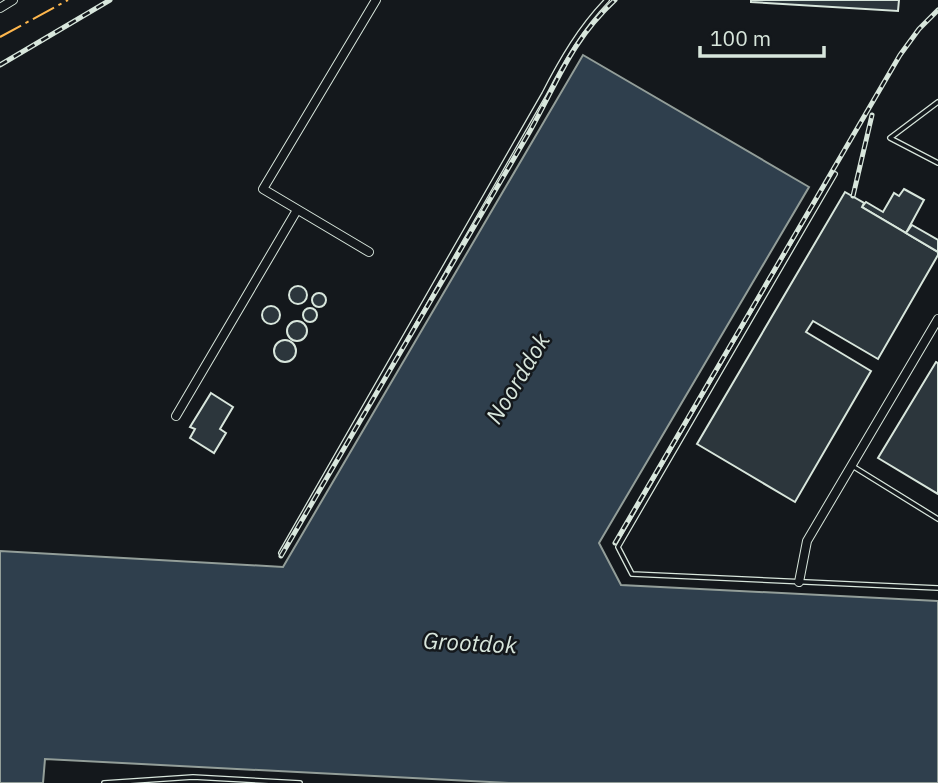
<svg xmlns="http://www.w3.org/2000/svg" width="938" height="783" viewBox="0 0 938 783" font-family="'IBM Plex Sans',sans-serif">
<rect width="100%" height="100%" fill="#14181c"/>
<path fill="#2f3f4d" stroke="#939e99" stroke-width="2" d="M 583,55 L 809,187 L 599,543 L 621,585 L 938,601 L 938,783 L 509,783 L 45,759 L 43,783 L 0,783 L 0,551 L 283,567 Z"/>
<g fill="#2c363c" stroke="#d8e6dc" stroke-width="2">
<path d="M 751,0 L 899,0 L 898,11 L 751,2 Z"/>
<path d="M 904,189 L 924,200 L 906,233 L 862,207 L 866,202 L 883,212 L 894,193 L 899,196 Z"/>
<path d="M 845,192 L 864,203 L 862,207 L 938,252 L 938,255 L 878,359 L 813,321 L 806,332 L 871,371 L 795,502 L 697,444 Z"/>
<path d="M 912,225 L 938,240 L 938,252 L 906,233 Z"/>
<circle cx="298" cy="295" r="9"/>
<circle cx="319" cy="300" r="7"/>
<circle cx="271" cy="315" r="9"/>
<circle cx="310" cy="315" r="7"/>
<circle cx="297" cy="331" r="10"/>
<circle cx="285" cy="351" r="11"/>
<path d="M 936,362 L 938,363 L 938,494 L 878,458 Z"/>
<path d="M 211,393 L 233,407 L 220,429 L 226,433 L 214,453 L 190,438 L 195,429 L 190,427 Z"/>
</g>
<g fill="none" stroke-linecap="round" stroke-linejoin="round">
<g stroke="#d8e6dc" stroke-width="6">
<g id="lane">
<path d="M 938,102 L 890,138 L 938,163"/>
<path d="M 835,174 L 618,547 L 632,574 L 938,588"/>
<path d="M 854,467 L 938,519"/>
<path d="M 281,553 L 544,94 C 562,59 580,28 607,0"/>
<path d="M 104,783 L 193,777 L 300,783"/>
</g>
</g>
<g stroke="#d8e6dc" stroke-width="10">
<g id="street">
<path d="M 0,8 L 13,0"/>
<path d="M 369,252 L 263,189 L 376,0"/>
<path d="M 176,416 L 297,210"/>
<path d="M 799,582 L 807,541 L 938,319"/>
</g>
</g>
<use href="#lane" stroke="#14181c" stroke-width="3.5"/>
<use href="#street" stroke="#14181c" stroke-width="8"/>
<g stroke="#d8e6dc" stroke-width="5">
<g id="rail">
<path d="M 0,65 L 110,0"/>
<path d="M 853,196 L 872,115"/>
<path d="M 615,543 L 900,55 L 919,29 L 938,10"/>
<path d="M 281,556 L 530,131 C 558,81 571,41 615,0"/>
</g>
</g>
<use href="#rail" stroke="#14181c" stroke-width="2.5" stroke-dasharray="8" stroke-linecap="butt"/>
<path stroke="#ffb74d" stroke-width="2" stroke-dasharray="24 5 3.5 5" stroke-linecap="butt" d="M 0,37 L 68,0"/>
</g>
<g text-anchor="middle" dominant-baseline="central" stroke-width="5" stroke-linejoin="round" paint-order="stroke">
<g font-size="23" font-style="italic" fill="#d8e6dc" stroke="#14181c">
<text transform="translate(517 378) rotate(-59)">Noorddok</text>
<text transform="translate(470 642) rotate(3)">Grootdok</text>
</g>
</g>
<path d="M700 46v10h124v-10" fill="none" stroke="#d8e6dc" stroke-width="3.5"/>
<text x="710" y="46" font-size="21" fill="#d8e6dc" stroke="#14181c" stroke-width="5" paint-order="stroke">100 m</text>
</svg>
